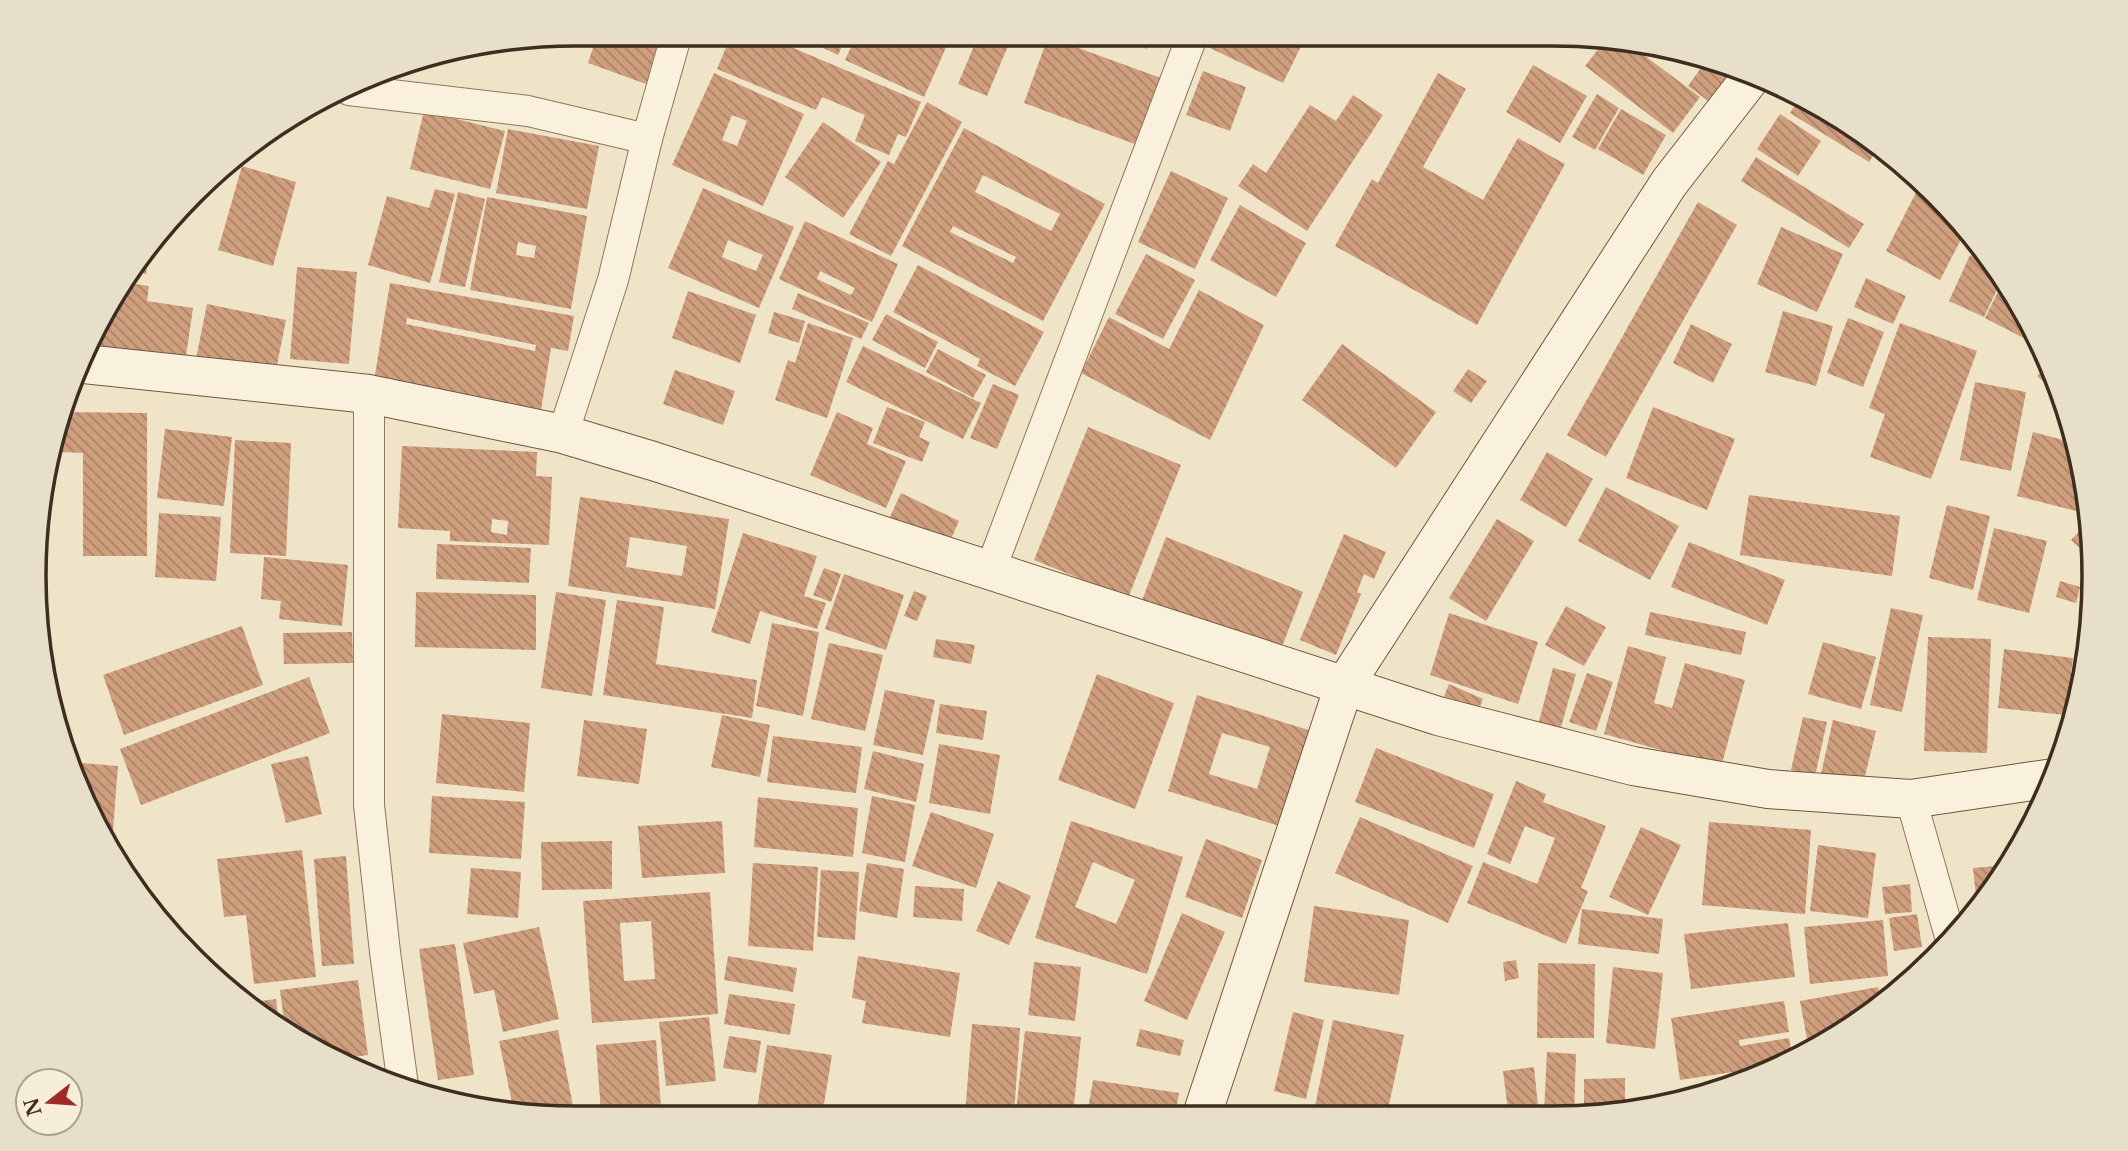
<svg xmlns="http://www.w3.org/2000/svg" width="2128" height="1151" viewBox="0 0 2128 1151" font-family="'Libre Baskerville',serif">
<defs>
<pattern id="building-back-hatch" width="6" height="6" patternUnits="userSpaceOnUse" patternTransform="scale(1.75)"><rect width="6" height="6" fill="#cf9f7d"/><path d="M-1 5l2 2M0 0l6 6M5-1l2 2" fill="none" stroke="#a98266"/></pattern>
</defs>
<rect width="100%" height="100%" fill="#f0e4c8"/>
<g fill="url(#building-back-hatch)" fill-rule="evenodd">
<path d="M 598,33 L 664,33 L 646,84 L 588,63 Z"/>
<path d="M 732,33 L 758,33 L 921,102 L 906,137 L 898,134 L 889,155 L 855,141 L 865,115 L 822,97 L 816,110 L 717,69 Z"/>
<path d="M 792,33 L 805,34 L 848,34 L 838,55 Z"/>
<path d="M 857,34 L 952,34 L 924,97 L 845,60 Z"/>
<path d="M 979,34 L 1013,34 L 987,96 L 958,84 Z"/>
<path d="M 1109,34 L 1153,34 L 1147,49 Z"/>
<path d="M 1217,34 L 1307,34 L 1283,83 L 1210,48 Z"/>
<path d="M 1389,34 L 1418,34 L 1410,48 L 1388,36 Z"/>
<path d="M 1048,37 L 1161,78 L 1140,146 L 1024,103 Z"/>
<path d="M 1607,38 L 1625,41 L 1700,97 L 1673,133 L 1585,66 Z"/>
<path d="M 1708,58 L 1740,71 L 1715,106 L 1688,86 Z"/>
<path d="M 1533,65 L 1587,96 L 1560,143 L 1506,112 Z"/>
<path d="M 1203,71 L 1246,87 L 1230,131 L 1186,115 Z"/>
<path d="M 714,73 L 804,114 L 763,206 L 672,165 ZM 732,115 L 747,121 L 737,146 L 722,140 Z"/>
<path d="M 1438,73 L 1466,89 L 1423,167 L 1483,200 L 1518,138 L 1565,164 L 1477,325 L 1335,246 L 1372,179 L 1378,183 Z"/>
<path d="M 1597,94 L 1619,108 L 1595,150 L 1572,137 Z"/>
<path d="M 1353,95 L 1383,115 L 1307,231 L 1238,186 L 1253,164 L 1266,173 L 1310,105 L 1336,121 Z"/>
<path d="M 1801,96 L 1823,106 L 1879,146 L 1869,162 L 1790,113 Z"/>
<path d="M 927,102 L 962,122 L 891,256 L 849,234 L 888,161 L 894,164 Z"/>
<path d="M 1621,109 L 1666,135 L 1643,175 L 1598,149 Z"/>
<path d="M 424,111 L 505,131 L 490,189 L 410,169 Z"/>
<path d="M 1780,114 L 1821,141 L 1798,176 L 1757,149 Z"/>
<path d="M 823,122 L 881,162 L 843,218 L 785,177 Z"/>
<path d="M 964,128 L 1105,204 L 1043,321 L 902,246 ZM 983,175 L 1060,214 L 1051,231 L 975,192 ZM 953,226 L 1016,257 L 1013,263 L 950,232 Z"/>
<path d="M 508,129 L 599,146 L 587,209 L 496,193 Z"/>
<path d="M 1756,157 L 1864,224 L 1849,248 L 1741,181 Z"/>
<path d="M 242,166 L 296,182 L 273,266 L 218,250 Z"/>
<path d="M 1171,171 L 1228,198 L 1195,269 L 1138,242 Z"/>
<path d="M 1922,181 L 1967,228 L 1940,280 L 1886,251 Z"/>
<path d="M 703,188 L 794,227 L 759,308 L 668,268 ZM 728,240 L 763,255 L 756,271 L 722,257 Z"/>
<path d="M 435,189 L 455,194 L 430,283 L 368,265 L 387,196 L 429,208 Z"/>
<path d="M 458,192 L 485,199 L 465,287 L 439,282 Z"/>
<path d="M 487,197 L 587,216 L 571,309 L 470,290 ZM 518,242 L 536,246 L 534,258 L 516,255 Z"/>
<path d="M 1698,202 L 1737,225 L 1606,457 L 1567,435 Z"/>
<path d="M 1240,205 L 1306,243 L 1276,297 L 1210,260 Z"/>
<path d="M 805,221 L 898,264 L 872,322 L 779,279 ZM 820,271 L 855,288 L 851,295 L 817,279 Z"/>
<path d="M 1781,227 L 1843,254 L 1817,312 L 1757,284 Z"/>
<path d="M 150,247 L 146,274 L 128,271 L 135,263 Z"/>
<path d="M 1146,254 L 1195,280 L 1163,339 L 1115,314 Z"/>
<path d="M 1970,255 L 1996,267 L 2003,277 L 1984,317 L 1949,301 Z"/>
<path d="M 918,265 L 1044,332 L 1015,386 L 977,366 L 980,359 L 893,312 Z"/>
<path d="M 297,267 L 357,272 L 349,364 L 290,359 Z"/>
<path d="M 1866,278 L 1906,296 L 1893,324 L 1854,307 Z"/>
<path d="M 2004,280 L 2039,335 L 2040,339 L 2037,345 L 1985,318 Z"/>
<path d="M 121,282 L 149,286 L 147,301 L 193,308 L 184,370 L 88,356 Z"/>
<path d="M 390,283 L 574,316 L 568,351 L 551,348 L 541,410 L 374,381 ZM 407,318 L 536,345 L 535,351 L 406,324 Z"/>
<path d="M 1199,290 L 1264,325 L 1210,440 L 1081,373 L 1109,317 L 1169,349 Z"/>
<path d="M 688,291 L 756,315 L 740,363 L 672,338 Z"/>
<path d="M 798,293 L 869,323 L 861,339 L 792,309 Z"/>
<path d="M 207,304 L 286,320 L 274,380 L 195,364 Z"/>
<path d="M 1783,311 L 1833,326 L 1816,386 L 1765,372 Z"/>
<path d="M 774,312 L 805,321 L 799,343 L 768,333 Z"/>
<path d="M 886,314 L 938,342 L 925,368 L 872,340 Z"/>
<path d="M 1848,318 L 1884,332 L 1863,387 L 1827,373 Z"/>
<path d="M 808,323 L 853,338 L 827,418 L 775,400 L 788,360 L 795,363 Z"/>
<path d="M 1900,323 L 1977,351 L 1931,479 L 1870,457 L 1885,414 L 1869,408 Z"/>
<path d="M 1691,324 L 1732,344 L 1713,383 L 1673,363 Z"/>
<path d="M 1342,344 L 1436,412 L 1396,468 L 1302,400 Z"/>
<path d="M 863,346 L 981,403 L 963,439 L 846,382 Z"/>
<path d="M 938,349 L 986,375 L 973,398 L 926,372 Z"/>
<path d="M 2049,363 L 2062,398 L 2037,376 Z"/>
<path d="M 1468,369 L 1487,381 L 1471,403 L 1453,391 Z"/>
<path d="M 675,370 L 735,391 L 723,425 L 663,404 Z"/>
<path d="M 1975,382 L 2026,392 L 2011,471 L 1960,460 Z"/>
<path d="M 993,384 L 1019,395 L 997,449 L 970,438 Z"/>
<path d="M 887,407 L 925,422 L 919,437 L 930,442 L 922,462 L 873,443 Z"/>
<path d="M 1653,407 L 1735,439 L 1707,510 L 1626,478 Z"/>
<path d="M 62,412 L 147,413 L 147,556 L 83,556 L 83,453 L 60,452 L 60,417 Z"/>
<path d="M 837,412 L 873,428 L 867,444 L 906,461 L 886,508 L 810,475 Z"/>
<path d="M 1088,427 L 1181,465 L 1128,598 L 1034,560 Z"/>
<path d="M 165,429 L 232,437 L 224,506 L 157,498 Z"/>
<path d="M 2033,432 L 2078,444 L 2084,481 L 2076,511 L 2017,496 Z"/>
<path d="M 235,440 L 291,443 L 286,556 L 230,553 Z"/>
<path d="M 402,446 L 537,452 L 536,476 L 552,477 L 549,545 L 450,541 L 450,531 L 398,528 ZM 492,519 L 508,521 L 507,535 L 491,532 Z"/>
<path d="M 1547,452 L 1593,479 L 1566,527 L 1520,500 Z"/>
<path d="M 1606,487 L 1679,526 L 1650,580 L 1578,541 Z"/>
<path d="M 901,493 L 959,521 L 947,548 L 888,521 Z"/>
<path d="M 1749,495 L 1900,516 L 1892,576 L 1740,555 Z"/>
<path d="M 580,497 L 729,519 L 715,609 L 568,586 ZM 630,537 L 687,546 L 682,576 L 626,567 Z"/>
<path d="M 1947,505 L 1990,516 L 1973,590 L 1929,578 Z"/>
<path d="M 159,513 L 221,517 L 216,581 L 155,577 Z"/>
<path d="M 1497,519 L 1534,541 L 1486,621 L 1449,598 Z"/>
<path d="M 2090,520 L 2094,540 L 2093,560 L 2071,540 Z"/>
<path d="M 1994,528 L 2047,541 L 2029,613 L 1977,600 Z"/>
<path d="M 743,533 L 817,556 L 804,596 L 826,603 L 817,629 L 760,611 L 750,644 L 711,632 Z"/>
<path d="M 1344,534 L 1386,552 L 1374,579 L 1364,574 L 1357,592 L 1361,594 L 1336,655 L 1300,640 Z"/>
<path d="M 1166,537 L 1303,592 L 1278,657 L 1141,603 Z"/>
<path d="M 1689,542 L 1785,580 L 1767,625 L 1671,587 Z"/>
<path d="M 437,544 L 531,548 L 529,583 L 436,579 Z"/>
<path d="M 264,557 L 348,565 L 342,626 L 279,619 L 281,601 L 261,599 Z"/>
<path d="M 824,568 L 841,574 L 831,602 L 813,595 Z"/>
<path d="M 844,574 L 904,595 L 886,650 L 825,629 Z"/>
<path d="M 2060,581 L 2080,587 L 2076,603 L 2056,597 Z"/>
<path d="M 914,591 L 927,596 L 917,621 L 904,616 Z"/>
<path d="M 416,592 L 536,595 L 536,650 L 415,647 Z"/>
<path d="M 556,592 L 606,600 L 592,696 L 541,688 Z"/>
<path d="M 617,600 L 664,607 L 656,664 L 757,680 L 752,718 L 603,695 Z"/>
<path d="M 1566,606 L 1606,627 L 1584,666 L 1545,645 Z"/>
<path d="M 1891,608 L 1923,615 L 1902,712 L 1870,705 Z"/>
<path d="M 1650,612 L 1746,632 L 1741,655 L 1645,635 Z"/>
<path d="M 1449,613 L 1538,642 L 1518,704 L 1430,675 Z"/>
<path d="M 772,623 L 819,632 L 803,716 L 756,706 Z"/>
<path d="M 242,626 L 263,685 L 124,735 L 103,675 Z"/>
<path d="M 352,632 L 353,663 L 284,664 L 283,633 Z"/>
<path d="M 1928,637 L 1991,639 L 1987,753 L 1924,751 Z"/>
<path d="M 936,639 L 975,645 L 971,664 L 933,657 Z"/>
<path d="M 1823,642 L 1876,657 L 1861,709 L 1808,694 Z"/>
<path d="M 829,643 L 883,655 L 865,731 L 811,719 Z"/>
<path d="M 1628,646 L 1666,657 L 1654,703 L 1672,708 L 1685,663 L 1745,680 L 1721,767 L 1604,734 Z"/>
<path d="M 2004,649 L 2073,658 L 2066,715 L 1998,708 Z"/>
<path d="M 1553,668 L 1576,674 L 1560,731 L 1538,725 Z"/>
<path d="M 1587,673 L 1613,682 L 1596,731 L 1569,722 Z"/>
<path d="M 1097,674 L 1174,703 L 1135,809 L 1058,780 Z"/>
<path d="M 309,677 L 330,733 L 141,805 L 120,749 Z"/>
<path d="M 1449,684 L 1483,699 L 1475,719 L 1441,704 Z"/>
<path d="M 2081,684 L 2077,703 L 2073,686 Z"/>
<path d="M 885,690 L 935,700 L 923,755 L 873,745 Z"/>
<path d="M 1197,695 L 1321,734 L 1292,830 L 1168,791 ZM 1222,733 L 1270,747 L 1257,789 L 1209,774 Z"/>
<path d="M 940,704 L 987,711 L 983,740 L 936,733 Z"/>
<path d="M 442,714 L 530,723 L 524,792 L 436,783 Z"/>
<path d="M 722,715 L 770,725 L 760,777 L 711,767 Z"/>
<path d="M 1803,717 L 1827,722 L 1815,776 L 1791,770 Z"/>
<path d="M 584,720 L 647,729 L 639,784 L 577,776 Z"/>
<path d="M 1833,720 L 1876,731 L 1863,784 L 1821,774 Z"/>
<path d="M 773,736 L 862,747 L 856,793 L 767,782 Z"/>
<path d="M 939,744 L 1000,755 L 990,814 L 929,803 Z"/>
<path d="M 1376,748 L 1494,794 L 1474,848 L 1355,802 Z"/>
<path d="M 873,751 L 924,764 L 916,802 L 864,789 Z"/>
<path d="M 308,756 L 322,814 L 286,823 L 271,764 Z"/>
<path d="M 70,762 L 118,766 L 112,843 L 75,783 Z"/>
<path d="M 1516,781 L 1546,794 L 1543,802 L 1606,826 L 1581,888 L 1588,891 L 1566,944 L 1467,903 L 1483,862 L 1537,884 L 1555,838 L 1525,826 L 1510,864 L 1487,854 Z"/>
<path d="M 432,796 L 525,802 L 521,859 L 429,853 Z"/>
<path d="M 872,796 L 915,805 L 905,862 L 862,853 Z"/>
<path d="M 758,797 L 858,808 L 853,857 L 754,847 Z"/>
<path d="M 931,812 L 994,834 L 976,888 L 912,866 Z"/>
<path d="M 1360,817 L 1473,866 L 1448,923 L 1335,873 Z"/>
<path d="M 722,821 L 725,873 L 642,878 L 638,826 Z"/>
<path d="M 1071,821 L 1183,857 L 1147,974 L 1035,938 ZM 1093,862 L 1135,880 L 1116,924 L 1075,907 Z"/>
<path d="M 1709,822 L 1811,830 L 1805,914 L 1702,905 Z"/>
<path d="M 1641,827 L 1681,845 L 1648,915 L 1609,897 Z"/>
<path d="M 1206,839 L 1262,860 L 1242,918 L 1185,897 Z"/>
<path d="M 612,841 L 612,889 L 542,890 L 541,842 Z"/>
<path d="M 1818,845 L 1876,853 L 1868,918 L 1810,911 Z"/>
<path d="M 302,850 L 316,977 L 254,984 L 246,915 L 224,917 L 217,859 Z"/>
<path d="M 346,856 L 354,964 L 322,966 L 314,859 Z"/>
<path d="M 753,863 L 818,867 L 813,951 L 748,946 Z"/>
<path d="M 867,863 L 904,869 L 897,918 L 859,911 Z"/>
<path d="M 2008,865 L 1997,880 L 1977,905 L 1973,868 Z"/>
<path d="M 471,868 L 521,872 L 518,918 L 467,914 Z"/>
<path d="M 821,870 L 859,872 L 855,940 L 817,937 Z"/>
<path d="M 998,881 L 1031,896 L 1009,945 L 976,931 Z"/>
<path d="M 1910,884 L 1912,912 L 1885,914 L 1882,887 Z"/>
<path d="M 915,886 L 964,889 L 962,921 L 913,917 Z"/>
<path d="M 710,892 L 718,1014 L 592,1023 L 583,901 ZM 651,921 L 655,979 L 624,981 L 620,923 Z"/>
<path d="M 1314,906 L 1409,920 L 1399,995 L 1304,982 Z"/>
<path d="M 1582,909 L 1663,919 L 1659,954 L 1578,944 Z"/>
<path d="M 1182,913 L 1225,932 L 1187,1020 L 1144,1001 Z"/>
<path d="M 1917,914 L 1922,947 L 1894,951 L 1889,918 Z"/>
<path d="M 1883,920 L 1888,976 L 1810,984 L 1804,927 Z"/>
<path d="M 1788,923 L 1795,977 L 1691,989 L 1684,934 Z"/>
<path d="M 539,927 L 559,1019 L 503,1032 L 494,990 L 474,994 L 463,943 Z"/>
<path d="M 455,944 L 474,1075 L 438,1080 L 419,949 Z"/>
<path d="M 728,956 L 797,968 L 793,992 L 724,980 Z"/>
<path d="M 858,956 L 960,973 L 950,1037 L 862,1023 L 866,1001 L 852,998 Z"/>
<path d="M 1516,960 L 1519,978 L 1505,981 L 1503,962 Z"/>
<path d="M 1034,962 L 1081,967 L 1075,1021 L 1028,1015 Z"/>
<path d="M 1538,963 L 1595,964 L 1594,1038 L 1537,1038 Z"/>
<path d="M 1613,967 L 1663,973 L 1655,1049 L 1606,1043 Z"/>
<path d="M 358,980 L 368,1055 L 338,1059 L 305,1045 L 285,1029 L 280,990 Z"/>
<path d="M 1878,987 L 1881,1004 L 1853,1027 L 1839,1034 L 1807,1039 L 1800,1001 Z"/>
<path d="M 729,994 L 795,1004 L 790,1035 L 724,1024 Z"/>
<path d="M 276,999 L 279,1024 L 252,1002 Z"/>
<path d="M 1784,1001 L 1789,1032 L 1739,1040 L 1740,1046 L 1789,1038 L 1792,1057 L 1773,1066 L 1680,1080 L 1671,1018 Z"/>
<path d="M 1293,1012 L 1324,1020 L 1306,1099 L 1274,1091 Z"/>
<path d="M 709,1017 L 716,1081 L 666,1086 L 659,1022 Z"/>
<path d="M 1333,1020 L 1404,1035 L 1387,1114 L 1353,1114 L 1315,1106 Z"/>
<path d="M 972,1024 L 1020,1028 L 1014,1115 L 965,1115 Z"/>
<path d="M 1140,1029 L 1184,1040 L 1180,1056 L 1136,1046 Z"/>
<path d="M 558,1030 L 575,1116 L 540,1117 L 514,1112 L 499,1041 Z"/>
<path d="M 1025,1031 L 1081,1037 L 1073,1115 L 1053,1115 L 1016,1111 Z"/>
<path d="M 729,1036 L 761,1041 L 756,1073 L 723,1068 Z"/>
<path d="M 656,1040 L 661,1108 L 601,1113 L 596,1045 Z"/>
<path d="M 767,1045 L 832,1055 L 822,1116 L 756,1116 Z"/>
<path d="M 1547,1052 L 1576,1054 L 1574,1113 L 1544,1113 Z"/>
<path d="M 1534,1067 L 1538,1106 L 1508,1110 L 1503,1071 Z"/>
<path d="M 1759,1072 L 1759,1073 L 1739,1083 L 1737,1076 Z"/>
<path d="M 1625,1078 L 1625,1113 L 1584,1113 L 1584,1079 Z"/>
<path d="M 1093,1080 L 1179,1093 L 1175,1115 L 1087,1115 Z"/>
</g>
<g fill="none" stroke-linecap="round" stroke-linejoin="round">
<g stroke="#8d765c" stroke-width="32">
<g id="street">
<path d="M 349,90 L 528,111 L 647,139"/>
<path d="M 369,394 L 369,805 L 385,952 L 403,1086"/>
<path d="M 563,434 L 613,280 L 647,139 L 677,33"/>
<path d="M 990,571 L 1193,34"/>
<path d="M 1911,799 L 1951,940"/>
</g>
</g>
<g stroke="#6f573f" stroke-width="40">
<g id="secondary">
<path d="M 84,364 L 369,394 L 563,434 L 653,461 L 1438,716 L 1633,766 L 1768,789 L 1911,799 L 2053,778"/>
<path d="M 1202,1115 L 1344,686 L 1669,183 L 1752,76"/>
</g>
</g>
<use href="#street" stroke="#faf1dc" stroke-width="30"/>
<use href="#secondary" stroke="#faf1dc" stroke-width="38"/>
</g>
<path d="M0 0H2128V1151H0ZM576 46H1552A530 530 0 0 1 2082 576V576A530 530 0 0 1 1552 1106H576A530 530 0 0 1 46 576V576A530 530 0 0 1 576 46Z" fill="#e8dfc9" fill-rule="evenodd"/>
<path fill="none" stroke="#3d2e20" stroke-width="3.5" d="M576 46H1552A530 530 0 0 1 2082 576V576A530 530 0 0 1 1552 1106H576A530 530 0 0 1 46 576V576A530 530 0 0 1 576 46Z"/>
<g transform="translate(49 1102) rotate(253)"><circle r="33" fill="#f7eed8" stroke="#ada18e" stroke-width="2"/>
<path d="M0-5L12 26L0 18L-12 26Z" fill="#9e2a2b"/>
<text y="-10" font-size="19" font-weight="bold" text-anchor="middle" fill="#3d2e20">N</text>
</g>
</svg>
